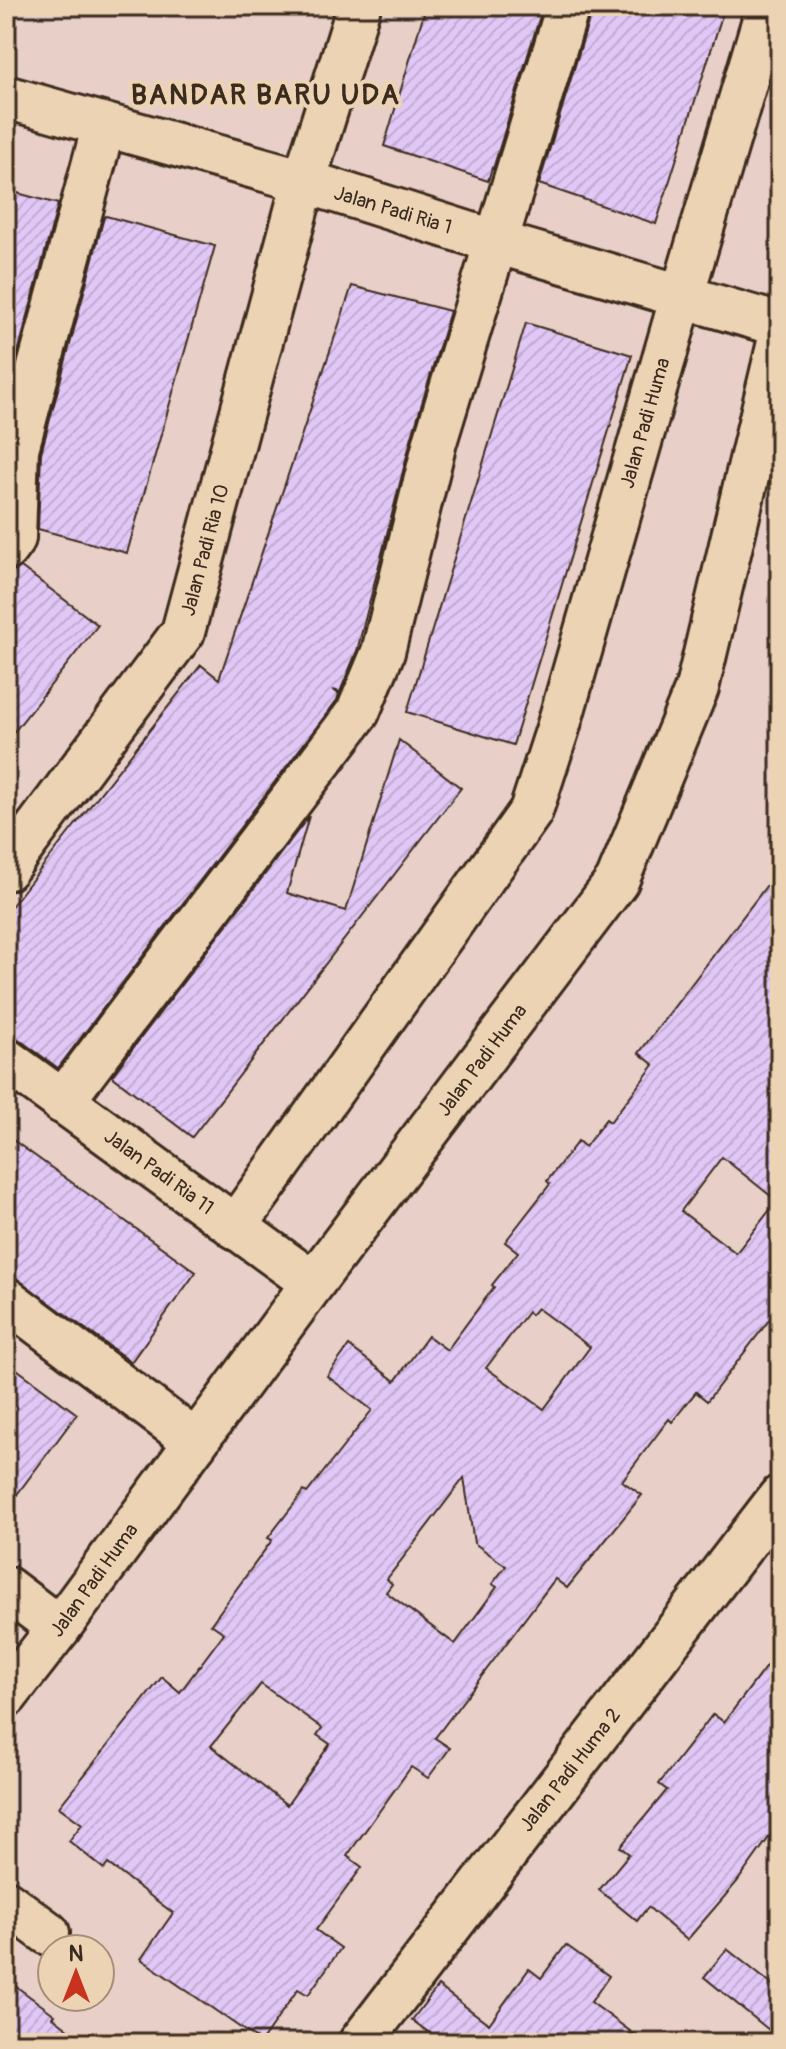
<svg xmlns="http://www.w3.org/2000/svg" width="786" height="2049" viewBox="0 0 786 2049" font-family="Pangolin,sans-serif">
<defs>
<pattern id="building-hatch" width="6" height="6" patternUnits="userSpaceOnUse" patternTransform="scale(2)"><rect width="6" height="6" fill="#e1c7f6"/><path d="M-1 1l2-2M0 6l6-6M5 7l2-2" fill="none" stroke="#c2abd2"/></pattern>
</defs>
<rect width="100%" height="100%" fill="#e8cfc7"/>
<filter id="ink" filterUnits="userSpaceOnUse"><feTurbulence type="fractalNoise" baseFrequency=".0125" numOctaves="2"/><feDisplacementMap in="SourceGraphic" scale="16" xChannelSelector="R" yChannelSelector="G"/><feConvolveMatrix kernelMatrix="1 2 1 2 8 2 1 2 1" color-interpolation-filters="sRGB"/></filter>
<g filter="url(#ink)">
<g fill="url(#building-hatch)" stroke="#3b2a1e" stroke-width="2" fill-rule="evenodd">
<path d="M 426,6 L 543,6 L 493,169 L 492,168 L 488,181 L 384,146 Z"/>
<path d="M 591,6 L 725,6 L 656,224 L 539,184 L 591,13 Z"/>
<path d="M 6,190 L 58,204 L 6,397 Z"/>
<path d="M 106,216 L 215,246 L 127,553 L 38,529 L 41,453 L 104,217 Z"/>
<path d="M 352,286 L 450,311 L 412,436 L 357,651 L 340,692 L 333,690 L 339,694 L 337,700 L 58,1068 L 6,1030 L 6,913 L 201,665 L 219,679 Z"/>
<path d="M 526,323 L 632,355 L 513,745 L 407,712 Z"/>
<path d="M 21,567 L 98,625 L 6,742 L 6,573 L 15,571 Z"/>
<path d="M 399,740 L 461,788 L 192,1137 L 112,1076 L 309,816 L 287,893 L 346,911 Z"/>
<path d="M 780,868 L 780,1306 L 707,1401 L 696,1392 L 672,1422 L 669,1419 L 622,1481 L 642,1495 L 567,1588 L 555,1579 L 435,1738 L 450,1748 L 428,1778 L 411,1767 L 347,1856 L 362,1867 L 316,1930 L 341,1948 L 308,1995 L 298,1989 L 261,2042 L 141,1959 L 173,1913 L 108,1864 L 104,1869 L 69,1841 L 82,1824 L 59,1807 L 162,1677 L 180,1692 L 224,1633 L 211,1624 L 272,1540 L 268,1538 L 304,1491 L 307,1493 L 372,1410 L 327,1376 L 349,1346 L 395,1381 L 428,1336 L 447,1350 L 494,1287 L 492,1285 L 518,1252 L 505,1242 L 550,1184 L 547,1181 L 578,1141 L 585,1147 L 606,1119 L 610,1122 L 654,1065 L 639,1053 ZM 722,1157 L 777,1201 L 736,1253 L 681,1211 ZM 537,1308 L 590,1347 L 544,1409 L 486,1368 L 528,1312 L 531,1315 ZM 464,1478 L 474,1543 L 506,1566 L 492,1584 L 497,1587 L 455,1644 L 386,1592 L 392,1584 L 387,1579 ZM 261,1684 L 322,1728 L 317,1735 L 330,1744 L 287,1805 L 211,1746 Z"/>
<path d="M 6,1135 L 196,1272 L 131,1362 L 6,1271 Z"/>
<path d="M 6,1361 L 77,1414 L 6,1509 Z"/>
<path d="M 780,1648 L 780,1822 L 737,1882 L 687,1940 L 648,1907 L 637,1921 L 599,1890 L 629,1854 L 620,1847 L 667,1790 L 659,1784 L 713,1714 L 724,1722 Z"/>
<path d="M 566,1945 L 609,1976 L 591,2002 L 646,2043 L 443,2043 L 412,2020 L 438,1986 L 489,2024 L 529,1969 L 541,1978 Z"/>
<path d="M 727,1949 L 780,1991 L 780,2039 L 704,1977 Z"/>
<path d="M 6,1979 L 55,2015 L 53,2017 L 87,2043 L 6,2043 Z"/>
</g>
<g fill="none" stroke-linecap="round" stroke-linejoin="round">
<g stroke="#3b2a1e" stroke-width="48">
<g id="minor">
<path d="M 6,97 L 304,181 L 496,242 L 780,325"/>
<path d="M 6,549 L 14,538 L 17,449 L 104,125"/>
<path d="M 6,869 L 183,632 L 304,181 L 359,6"/>
<path d="M 6,1060 L 313,1283"/>
<path d="M 62,1102 L 358,712 L 383,652 L 435,442 L 568,6"/>
<path d="M 235,1227 L 531,811 L 558,728 L 682,296 L 768,6"/>
<path d="M 6,1299 L 196,1442"/>
<path d="M 6,1588 L 59,1628"/>
<path d="M 6,1696 L 59,1628 L 313,1283 L 617,881 L 697,688 L 780,338"/>
<path d="M 6,1902 L 48,1933"/>
<path d="M 360,2043 L 780,1497"/>
</g>
</g>
<use href="#minor" stroke="#ebd3b3" stroke-width="42"/>
</g>
</g>
<g text-anchor="middle" dominant-baseline="central" stroke-width="8" stroke-linejoin="round" paint-order="stroke">
<g font-size="20" fill="#3b2a1e" stroke="#ebd3b3">
<text transform="translate(393 210) rotate(17)">Jalan Padi Ria 1</text>
<text transform="translate(645 423) rotate(-74)">Jalan Padi Huma</text>
<text transform="translate(205 550) rotate(-75)">Jalan Padi Ria 10</text>
<text transform="translate(482 1060) rotate(-53)">Jalan Padi Huma</text>
<text transform="translate(159 1172) rotate(36)">Jalan Padi Ria 11</text>
<text transform="translate(94 1580) rotate(-54)">Jalan Padi Huma</text>
<text transform="translate(570 1770) rotate(-52)">Jalan Padi Huma 2</text>
</g>
<g font-size="28" font-weight="bold" letter-spacing="2" fill="#3b2a1e" stroke="#ebd3b3">
<text x="266" y="95">BANDAR BARU UDA</text>
</g>
</g>
<rect width="786" height="2049" fill="none" stroke="#ebd3b3" stroke-width="32"/>
<rect x="16" y="16" width="754" height="2017" fill="none" stroke="#3b2a1e" stroke-width="3" filter="url(#ink)"/>
<g transform="translate(76 1973)"><circle r="38" fill="#ebd3b3" stroke="#a58f77" stroke-width="2"/>
<path d="M0-6L14 30L0 20L-14 30Z" fill="#c8321e"/>
<text y="-12" font-size="22" font-weight="bold" text-anchor="middle" fill="#3b2a1e">N</text>
</g>
</svg>
